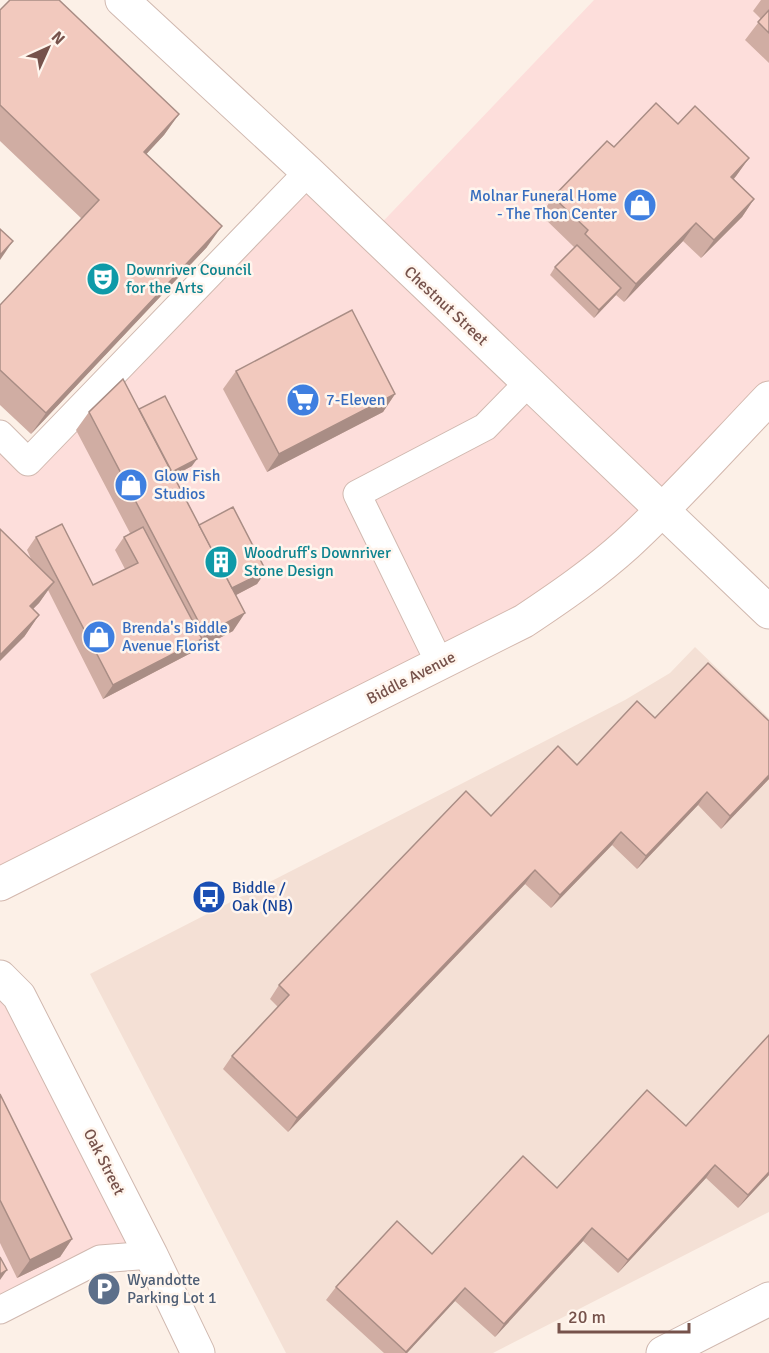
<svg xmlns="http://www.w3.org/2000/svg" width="769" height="1353" viewBox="0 0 769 1353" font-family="Signika,sans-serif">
<rect width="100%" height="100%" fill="#fcf0e7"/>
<path fill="#f4e0d5" d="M 695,647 L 769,718 L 769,1212 L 493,1353 L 286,1353 L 90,974 L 625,700 L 670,673 Z"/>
<g fill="#fddedb">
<path d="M 594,0 L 769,0 L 769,398 L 575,587 L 0,883 L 0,434 L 27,461 L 308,172 L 371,234 Z"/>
<path d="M 0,977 L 151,1255 L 0,1310 Z"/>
</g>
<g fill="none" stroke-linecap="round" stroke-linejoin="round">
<g stroke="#d0b8af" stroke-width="29">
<g id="service">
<path d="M 0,434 L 28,462 L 308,172"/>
<path d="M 440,664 L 357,494 L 485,427 L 528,383"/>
<path d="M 0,1310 L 100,1259 L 151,1255"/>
</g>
</g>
<g stroke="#d0b8af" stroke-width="35">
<g id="minor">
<path d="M 122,0 L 308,172 L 769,612"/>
<path d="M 0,977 L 19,996 L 151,1255 L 198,1353"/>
<path d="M 663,1353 L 769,1299"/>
</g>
</g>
<g stroke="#d3b7ad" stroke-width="35">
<path id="secondary" d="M 0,884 L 524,621 C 560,597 595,573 627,544 C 677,498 722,447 769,398"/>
</g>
<use href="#service" stroke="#fff" stroke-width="27"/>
<use href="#minor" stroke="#fff" stroke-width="33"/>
<use href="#secondary" stroke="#fff" stroke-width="33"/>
</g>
<g fill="#d0ada3">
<path d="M 761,0 L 769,0 L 769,63 L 745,40 L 761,19 L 753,11 Z"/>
<path d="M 0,10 L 179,114 L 164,135 L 146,154 L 207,247 L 31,434 L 0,405 L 0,305 L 82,219 L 0,141 Z"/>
<path d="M 614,147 L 749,158 L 734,179 L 754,199 L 742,217 L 701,258 L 683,241 L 624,302 L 616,295 L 594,318 L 550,275 L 555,267 L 575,248 L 541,215 L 553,197 Z"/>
<path d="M 236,371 L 395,394 L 383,412 L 267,472 L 223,389 Z"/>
<path d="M 139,409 L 192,466 L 174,476 L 199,525 L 266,571 L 257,584 L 236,595 L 233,631 L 103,699 L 48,590 L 39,603 L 33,609 L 39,615 L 24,637 L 32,561 L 27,550 L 36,537 L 93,585 L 125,569 L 115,550 L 124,537 L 130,533 L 76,430 L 89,412 Z"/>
<path d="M 655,718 L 769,721 L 769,779 L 721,829 L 698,805 L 637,869 L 612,845 L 551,908 L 525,884 L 288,1132 L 223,1069 L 232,1056 L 278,1007 L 270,999 L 279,985 L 491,816 Z"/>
<path d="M 769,1035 L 769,1175 L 738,1208 L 706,1178 L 618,1273 L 583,1241 L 495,1337 L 455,1301 L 407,1353 L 384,1353 L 326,1300 L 336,1287 L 432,1254 L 557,1188 L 686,1126 Z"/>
<path d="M 0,1094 L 72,1239 L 60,1257 L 17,1278 L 0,1243 Z"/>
</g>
<g fill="#a98d85">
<path d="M 179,114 L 164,135 L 129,173 L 144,152 Z"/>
<path d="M 749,158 L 736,176 L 719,195 L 731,177 Z"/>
<path d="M 754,199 L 742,217 L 701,258 L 714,240 Z"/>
<path d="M 696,223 L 683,241 L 624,302 L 636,284 Z"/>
<path d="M 222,226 L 207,247 L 31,434 L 46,413 Z"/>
<path d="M 13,241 L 0,260 L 0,255 Z"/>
<path d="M 621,288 L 616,295 L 594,318 L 599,310 Z"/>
<path d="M 395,394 L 383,412 L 267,472 L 279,454 Z"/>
<path d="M 197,459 L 192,466 L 159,483 L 164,476 Z"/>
<path d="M 266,571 L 257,584 L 219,604 L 228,590 Z"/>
<path d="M 54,582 L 39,603 L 15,627 L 30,606 Z"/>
<path d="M 245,613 L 233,631 L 103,699 L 113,685 L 202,639 L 205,634 Z"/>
<path d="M 39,615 L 24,637 L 0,661 L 0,655 Z"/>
<path d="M 769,775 L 769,779 L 721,829 L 730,816 Z"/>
<path d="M 707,792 L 698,805 L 637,869 L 646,856 Z"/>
<path d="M 621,832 L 612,845 L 551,908 L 560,895 Z"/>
<path d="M 535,870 L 525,884 L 288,1132 L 297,1118 Z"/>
<path d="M 715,1165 L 706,1178 L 618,1273 L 628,1260 Z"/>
<path d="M 769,1172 L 769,1175 L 738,1208 L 748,1195 Z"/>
<path d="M 592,1228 L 583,1241 L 495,1337 L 504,1324 Z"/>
<path d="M 72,1239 L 60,1257 L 17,1278 L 30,1260 Z"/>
<path d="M 7,1270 L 0,1280 L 0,1274 Z"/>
<path d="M 465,1288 L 455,1301 L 407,1353 L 405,1353 Z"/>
</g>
<g fill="#f2c9be" stroke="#a98d85" stroke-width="1.5">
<path d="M 10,0 L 59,0 L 179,114 L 144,152 L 222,226 L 46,413 L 0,370 L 0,305 L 99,200 L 0,105 L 0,10 Z"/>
<path d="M 769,10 L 769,33 L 758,22 Z"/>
<path d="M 656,103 L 678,124 L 695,106 L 749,158 L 731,177 L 754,199 L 714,240 L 696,223 L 636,284 L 585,234 L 588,230 L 553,197 L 607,141 L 614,147 Z"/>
<path d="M 0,229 L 13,241 L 0,255 Z"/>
<path d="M 577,245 L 621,288 L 599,310 L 555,267 Z"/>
<path d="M 352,310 L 395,394 L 279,454 L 236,371 Z"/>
<path d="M 123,379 L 245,613 L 205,634 L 89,412 Z"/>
<path d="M 165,396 L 197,459 L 172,472 L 139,409 Z"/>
<path d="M 233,507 L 266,571 L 232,588 L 199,525 Z"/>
<path d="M 62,524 L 93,585 L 138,563 L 124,537 L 143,527 L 202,639 L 113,685 L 36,537 Z"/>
<path d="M 0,529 L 54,582 L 30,606 L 39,615 L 0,655 Z"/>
<path d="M 708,663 L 769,721 L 769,775 L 730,816 L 707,792 L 646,856 L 621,832 L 560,895 L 535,870 L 297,1118 L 232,1056 L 289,995 L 279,985 L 466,791 L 491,816 L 558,746 L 577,765 L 637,701 L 655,718 Z"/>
<path d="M 769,1035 L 769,1172 L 748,1195 L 715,1165 L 628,1260 L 592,1228 L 504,1324 L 465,1288 L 406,1352 L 336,1287 L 397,1221 L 432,1254 L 523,1156 L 557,1188 L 647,1090 L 686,1126 Z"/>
<path d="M 0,1094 L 72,1239 L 30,1260 L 0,1200 Z"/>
<path d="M 0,1257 L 7,1270 L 0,1274 Z"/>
</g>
<defs>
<g id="shop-disc" transform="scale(1.725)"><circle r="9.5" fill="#3f7fe0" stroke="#fff5ed"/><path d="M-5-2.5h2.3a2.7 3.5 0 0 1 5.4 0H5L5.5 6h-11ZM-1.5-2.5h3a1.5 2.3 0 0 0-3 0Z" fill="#fff"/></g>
<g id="theatre-disc" transform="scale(1.725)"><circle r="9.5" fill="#0f9aa8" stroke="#fff5ed"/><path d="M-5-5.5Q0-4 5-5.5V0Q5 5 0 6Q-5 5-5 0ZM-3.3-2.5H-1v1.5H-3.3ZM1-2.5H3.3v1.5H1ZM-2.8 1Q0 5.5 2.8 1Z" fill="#fff"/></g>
<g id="supermarket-disc" transform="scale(1.725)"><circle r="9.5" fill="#3f7fe0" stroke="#fff5ed"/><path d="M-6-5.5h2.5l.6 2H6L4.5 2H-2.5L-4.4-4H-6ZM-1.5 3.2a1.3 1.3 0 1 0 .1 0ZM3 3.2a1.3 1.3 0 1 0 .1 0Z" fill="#fff"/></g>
<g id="building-disc" transform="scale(1.725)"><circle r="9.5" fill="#0f9aa8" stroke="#fff5ed"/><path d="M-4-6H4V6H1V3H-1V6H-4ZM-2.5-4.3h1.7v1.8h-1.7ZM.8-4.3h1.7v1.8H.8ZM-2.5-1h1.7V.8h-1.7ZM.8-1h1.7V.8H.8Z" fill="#fff"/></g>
<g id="bus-disc" transform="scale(1.725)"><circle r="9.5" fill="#1a4fb4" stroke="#fff5ed"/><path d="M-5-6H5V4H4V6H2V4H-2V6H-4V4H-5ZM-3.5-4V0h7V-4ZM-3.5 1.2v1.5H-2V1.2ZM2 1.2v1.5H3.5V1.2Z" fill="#fff"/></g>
<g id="parking-disc" transform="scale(1.725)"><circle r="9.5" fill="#5c6f8a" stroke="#fff5ed"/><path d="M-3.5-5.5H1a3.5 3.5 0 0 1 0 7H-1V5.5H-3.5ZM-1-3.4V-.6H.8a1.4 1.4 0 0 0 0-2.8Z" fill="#fff"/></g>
</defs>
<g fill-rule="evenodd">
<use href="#shop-disc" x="640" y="205"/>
<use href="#theatre-disc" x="103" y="279"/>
<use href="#supermarket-disc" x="303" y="400"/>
<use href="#shop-disc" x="131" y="485"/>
<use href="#building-disc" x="221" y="562"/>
<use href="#shop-disc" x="99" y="637"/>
<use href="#bus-disc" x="209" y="897"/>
<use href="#parking-disc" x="104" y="1289"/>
</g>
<g text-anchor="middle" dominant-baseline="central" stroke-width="5" stroke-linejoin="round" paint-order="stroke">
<g font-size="16" fill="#366cbe" stroke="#fff5ed" text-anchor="start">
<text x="617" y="196" text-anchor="end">Molnar Funeral Home<tspan x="617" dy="18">- The Thon Center</tspan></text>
<text x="326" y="400">7-Eleven</text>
<text x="154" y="476">Glow Fish<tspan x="154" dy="18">Studios</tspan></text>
<text x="122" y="628">Brenda's Biddle<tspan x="122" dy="18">Avenue Florist</tspan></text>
</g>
<g font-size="16" fill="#0d838f" stroke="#fff5ed" text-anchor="start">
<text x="126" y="270">Downriver Council<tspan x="126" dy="18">for the Arts</tspan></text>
<text x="244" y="553">Woodruff's Downriver<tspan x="244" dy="18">Stone Design</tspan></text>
</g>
<g font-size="16" fill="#76524b" stroke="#fff5ed">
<text transform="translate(446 306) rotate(43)">Chestnut Street</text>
<text transform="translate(411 678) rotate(-27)">Biddle Avenue</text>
<text transform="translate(104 1162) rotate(63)">Oak Street</text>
</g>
<g font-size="16" fill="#164399" stroke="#fff5ed" text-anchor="start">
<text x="232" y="888">Biddle /<tspan x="232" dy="18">Oak (NB)</tspan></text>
</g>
<g font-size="16" fill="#4e5e75" stroke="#fff5ed" text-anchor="start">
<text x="127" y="1280">Wyandotte<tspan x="127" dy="18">Parking Lot 1</tspan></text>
</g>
</g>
<g transform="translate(48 48) rotate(45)" stroke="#fff5ed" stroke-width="4.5" paint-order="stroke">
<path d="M0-4.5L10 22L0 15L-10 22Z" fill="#76524b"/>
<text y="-9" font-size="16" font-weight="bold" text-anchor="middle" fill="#76524b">N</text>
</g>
<path d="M559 1323v9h130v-9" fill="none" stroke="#76524b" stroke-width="3"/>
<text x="568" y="1323" font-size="18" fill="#76524b" stroke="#fff5ed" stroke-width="4.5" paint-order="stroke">20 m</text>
</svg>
